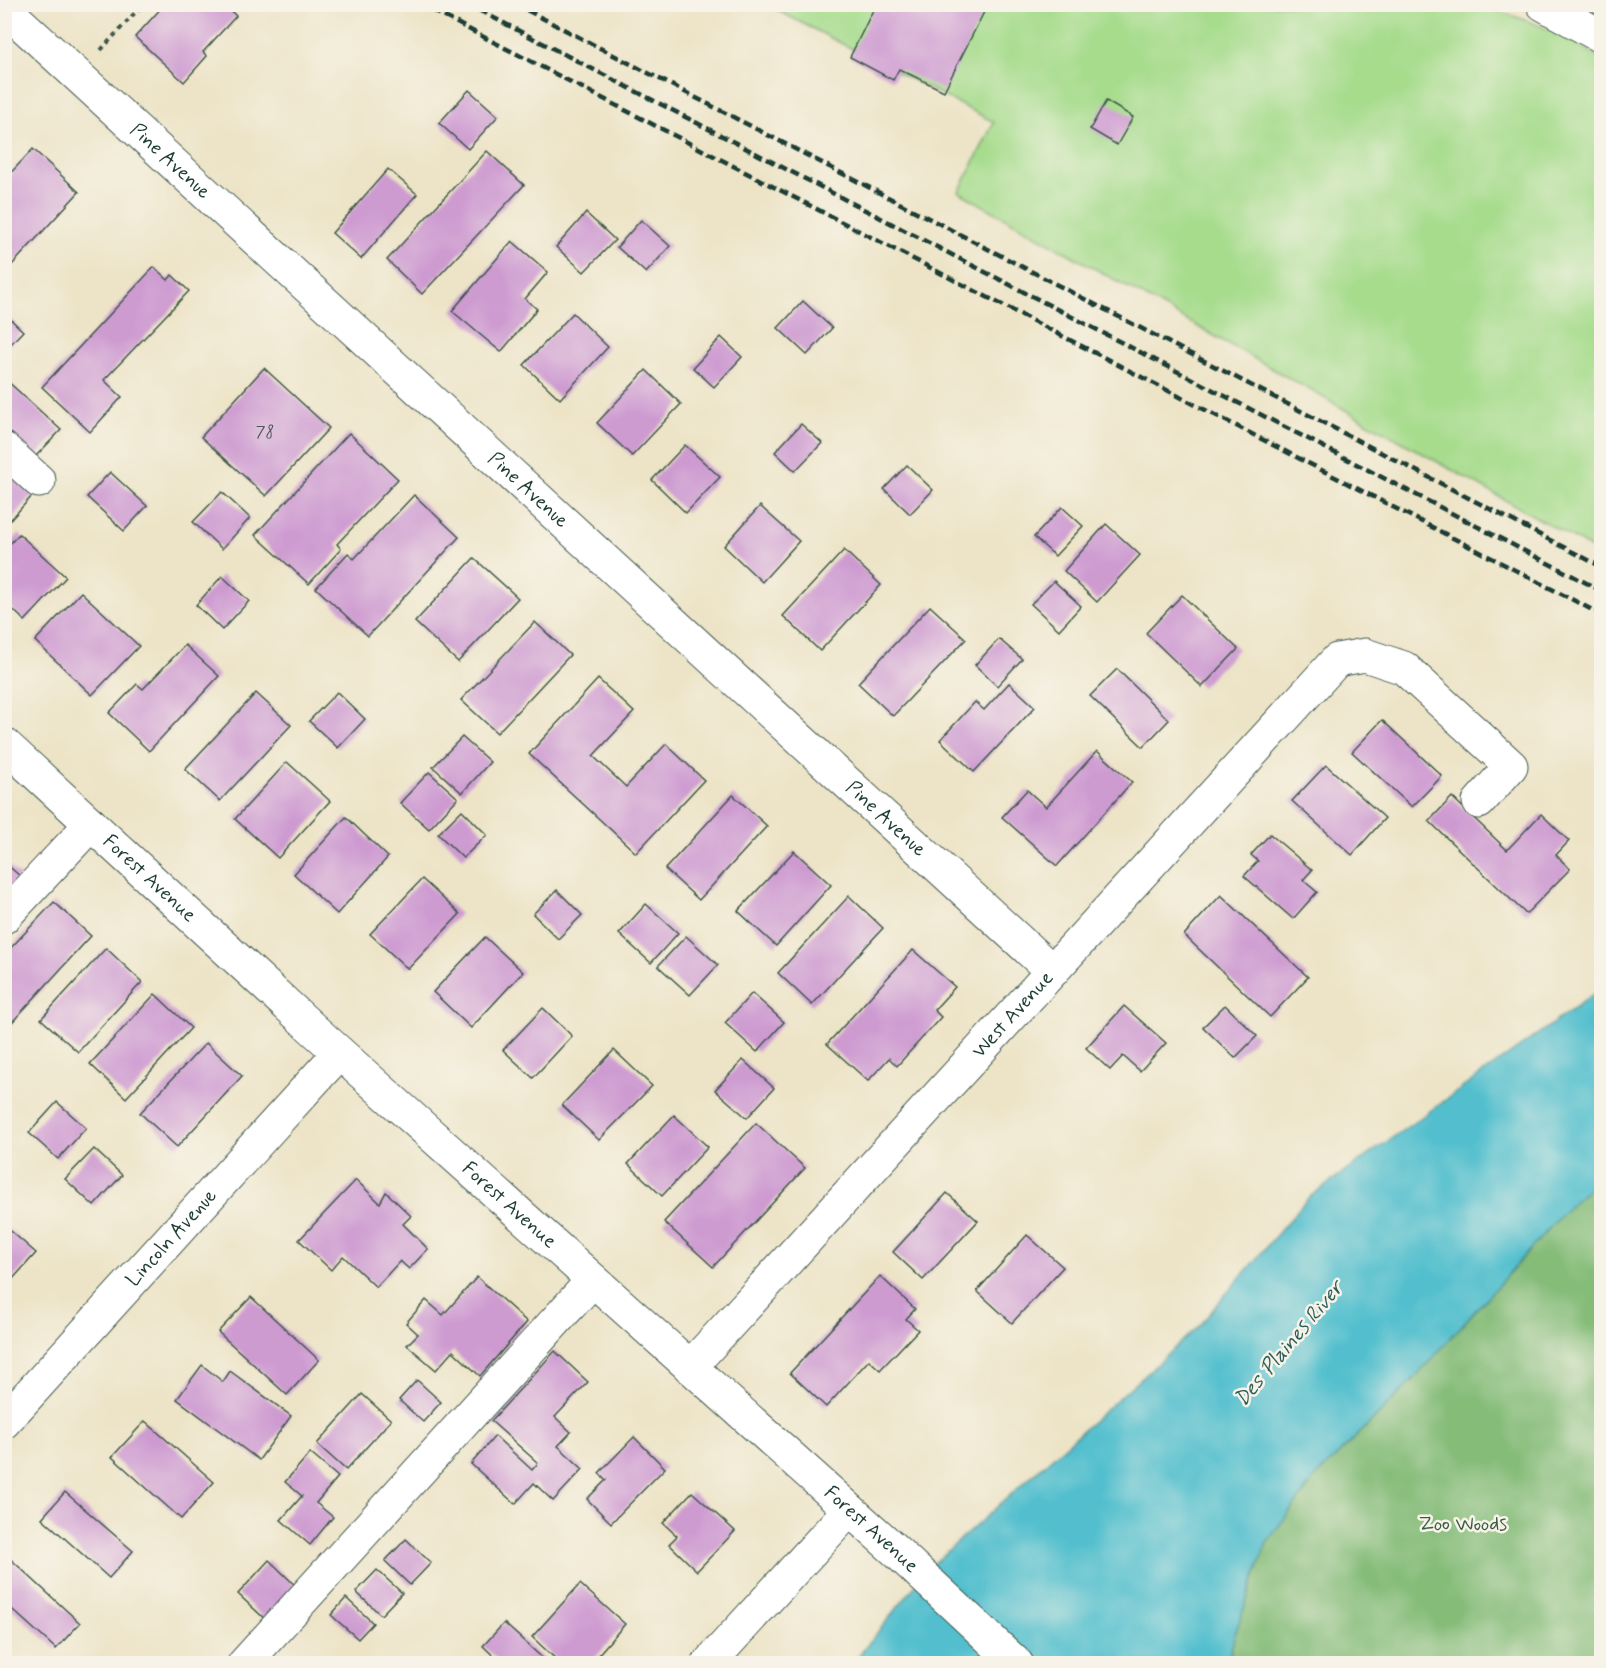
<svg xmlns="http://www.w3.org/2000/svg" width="1606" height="1668" viewBox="0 0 1606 1668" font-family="Mynerve,sans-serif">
<rect width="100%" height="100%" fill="#f7f3e8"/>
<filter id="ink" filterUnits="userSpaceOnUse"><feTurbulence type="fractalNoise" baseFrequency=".0167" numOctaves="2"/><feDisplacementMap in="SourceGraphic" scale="12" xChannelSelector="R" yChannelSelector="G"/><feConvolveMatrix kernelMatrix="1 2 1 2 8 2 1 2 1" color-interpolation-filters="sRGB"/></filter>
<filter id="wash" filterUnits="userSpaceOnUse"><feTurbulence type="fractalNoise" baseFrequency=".008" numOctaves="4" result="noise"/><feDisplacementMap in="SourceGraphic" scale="24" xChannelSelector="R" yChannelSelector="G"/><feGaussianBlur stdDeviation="1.35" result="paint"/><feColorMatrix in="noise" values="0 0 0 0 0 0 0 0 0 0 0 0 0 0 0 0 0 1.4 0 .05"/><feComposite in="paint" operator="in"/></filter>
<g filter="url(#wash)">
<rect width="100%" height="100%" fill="#ede4c7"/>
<path fill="#a6dc8c" stroke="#628c60" stroke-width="1.5" d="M 767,5 L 1479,5 C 1522,18 1565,32 1602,60 L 1601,554 L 959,192 L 994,122 Z"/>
<path fill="#84bc78" stroke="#527c56" stroke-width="1.5" d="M 1601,1179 L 1601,1663 L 1228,1664 L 1234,1637 L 1267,1542 L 1315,1478 L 1411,1382 L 1571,1204 Z"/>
<path fill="#53bfce" stroke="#397e81" stroke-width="1.5" d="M 1601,989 L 1601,1179 L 1571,1204 L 1411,1382 L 1315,1478 L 1267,1542 L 1234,1637 L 1228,1663 L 852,1664 L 931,1566 L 1198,1327 L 1308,1198 Z"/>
<g id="blocks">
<g fill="#ce9bd1">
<path d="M 165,4 L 224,4 L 236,16 L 203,52 L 207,56 L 184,82 L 135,37 Z"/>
<path d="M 876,4 L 988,4 L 944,91 L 899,69 L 893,80 L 850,57 Z"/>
<path d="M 469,90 L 498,116 L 468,149 L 439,123 Z"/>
<path d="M 1106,101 L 1133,117 L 1117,145 L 1090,129 Z"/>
<path d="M 33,149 L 79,192 L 11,266 L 4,261 L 4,180 Z"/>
<path d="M 487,151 L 524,185 L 422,294 L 387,260 Z"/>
<path d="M 388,169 L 417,194 L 361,259 L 332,233 Z"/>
<path d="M 586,213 L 615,240 L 584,272 L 556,247 Z"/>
<path d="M 641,220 L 670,246 L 646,273 L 617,247 Z"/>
<path d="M 512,241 L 548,272 L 525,299 L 537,309 L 501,352 L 452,311 Z"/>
<path d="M 154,267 L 168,280 L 172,275 L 189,291 L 104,380 L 122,397 L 90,432 L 42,387 Z"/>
<path d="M 803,301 L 832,328 L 807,355 L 778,328 Z"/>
<path d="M 4,313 L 23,331 L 4,351 Z"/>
<path d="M 573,313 L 608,347 L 560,399 L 524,365 Z"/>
<path d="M 721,337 L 742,357 L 714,387 L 693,368 Z"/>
<path d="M 264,368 L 329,428 L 266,496 L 201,437 Z"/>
<path d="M 646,370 L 681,404 L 632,456 L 597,423 Z"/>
<path d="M 4,378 L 61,430 L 36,456 L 4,427 Z"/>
<path d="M 801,424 L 822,443 L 795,471 L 775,452 Z"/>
<path d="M 349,433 L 398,479 L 337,544 L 341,549 L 309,584 L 255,535 Z"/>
<path d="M 685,445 L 720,477 L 686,513 L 652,480 Z"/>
<path d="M 907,465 L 933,490 L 910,514 L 884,489 Z"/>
<path d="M 6,471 L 33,495 L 4,527 L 4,472 Z"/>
<path d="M 110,472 L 147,506 L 124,531 L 87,497 Z"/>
<path d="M 222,492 L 250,518 L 222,549 L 193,522 Z"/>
<path d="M 414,495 L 459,537 L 368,636 L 316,588 L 348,553 L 354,559 Z"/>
<path d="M 760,506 L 799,541 L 762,582 L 724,546 Z"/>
<path d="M 1062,507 L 1083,526 L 1055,556 L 1034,537 Z"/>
<path d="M 1106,524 L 1140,555 L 1097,602 L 1064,571 Z"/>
<path d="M 19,534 L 66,577 L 25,621 L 4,601 L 4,550 Z"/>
<path d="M 844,550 L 881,585 L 820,651 L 783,616 Z"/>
<path d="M 474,558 L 518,598 L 458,662 L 415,622 Z"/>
<path d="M 222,576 L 249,601 L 222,630 L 196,605 Z"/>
<path d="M 1054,581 L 1081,606 L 1059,630 L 1031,604 Z"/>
<path d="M 81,592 L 139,646 L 92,695 L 35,641 Z"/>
<path d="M 1182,595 L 1238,649 L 1202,687 L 1146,633 Z"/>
<path d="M 930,606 L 966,639 L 893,716 L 858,683 Z"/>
<path d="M 535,622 L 570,655 L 497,733 L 461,700 Z"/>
<path d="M 999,639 L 1022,659 L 997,686 L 975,665 Z"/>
<path d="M 185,645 L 219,676 L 149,751 L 109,713 L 137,684 L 143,689 Z"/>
<path d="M 1117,669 L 1169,720 L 1143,747 L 1090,696 Z"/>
<path d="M 598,679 L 634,712 L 593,756 L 626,787 L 666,744 L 704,780 L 636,853 L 529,754 Z"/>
<path d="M 1009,683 L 1035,707 L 974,772 L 940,740 L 975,702 L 984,710 Z"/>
<path d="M 337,692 L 365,719 L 338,748 L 309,721 Z"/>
<path d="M 256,693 L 291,725 L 220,801 L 185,769 Z"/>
<path d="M 1382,720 L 1442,776 L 1412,807 L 1352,752 Z"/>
<path d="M 462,737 L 490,762 L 462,793 L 433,767 Z"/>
<path d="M 1097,751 L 1132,782 L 1057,866 L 1002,817 L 1027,790 L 1046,807 Z"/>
<path d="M 287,762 L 330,801 L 278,858 L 235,819 Z"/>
<path d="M 1326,765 L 1385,818 L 1352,855 L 1292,801 Z"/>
<path d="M 429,772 L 458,798 L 429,829 L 400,803 Z"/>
<path d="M 733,795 L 767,826 L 699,900 L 665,869 Z"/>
<path d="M 1452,797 L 1507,850 L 1541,814 L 1569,841 L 1556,855 L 1570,869 L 1526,914 L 1429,821 Z"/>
<path d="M 462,810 L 487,835 L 463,858 L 438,834 Z"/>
<path d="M 346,817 L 388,857 L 337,914 L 294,874 Z"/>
<path d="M 1270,834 L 1312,870 L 1303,880 L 1317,892 L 1293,919 L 1244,876 L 1258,861 L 1251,855 Z"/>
<path d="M 794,851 L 831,885 L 776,946 L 738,911 Z"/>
<path d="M 4,862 L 21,877 L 4,895 Z"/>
<path d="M 422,879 L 460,914 L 408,969 L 370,934 Z"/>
<path d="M 557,890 L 582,915 L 558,939 L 533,914 Z"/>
<path d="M 1221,895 L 1308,977 L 1270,1017 L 1184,935 Z"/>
<path d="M 849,896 L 883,928 L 812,1005 L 778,973 Z"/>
<path d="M 54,902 L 91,936 L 4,1031 L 4,955 Z"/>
<path d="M 646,904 L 678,933 L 651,963 L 619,934 Z"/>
<path d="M 686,936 L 718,965 L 690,995 L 658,966 Z"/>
<path d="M 485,937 L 523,972 L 471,1028 L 433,992 Z"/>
<path d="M 106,948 L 142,982 L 78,1052 L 41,1019 Z"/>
<path d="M 913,950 L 955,987 L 934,1010 L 941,1017 L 897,1066 L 889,1058 L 868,1081 L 827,1044 Z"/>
<path d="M 752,993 L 784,1022 L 757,1052 L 725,1023 Z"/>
<path d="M 155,994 L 191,1028 L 126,1098 L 90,1064 Z"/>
<path d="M 1225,1005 L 1257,1036 L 1235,1058 L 1203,1027 Z"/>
<path d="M 1124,1006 L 1166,1043 L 1140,1071 L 1123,1056 L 1110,1070 L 1086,1048 Z"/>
<path d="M 543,1008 L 572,1036 L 533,1078 L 503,1050 Z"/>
<path d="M 206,1043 L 242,1076 L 177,1147 L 140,1113 Z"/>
<path d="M 614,1050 L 652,1086 L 599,1140 L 562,1105 Z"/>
<path d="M 743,1060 L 774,1088 L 747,1118 L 715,1090 Z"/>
<path d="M 57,1102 L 86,1128 L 58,1159 L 29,1133 Z"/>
<path d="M 674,1115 L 708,1147 L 662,1196 L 628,1164 Z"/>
<path d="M 756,1123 L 805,1168 L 713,1267 L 664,1222 Z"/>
<path d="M 94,1149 L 122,1175 L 94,1206 L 65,1179 Z"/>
<path d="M 356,1180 L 380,1203 L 386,1192 L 411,1216 L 403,1224 L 428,1249 L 409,1269 L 400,1261 L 376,1287 L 343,1256 L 331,1270 L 299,1240 Z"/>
<path d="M 947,1193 L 978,1221 L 923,1280 L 893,1252 Z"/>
<path d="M 4,1225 L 36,1253 L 11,1281 L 4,1275 Z"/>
<path d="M 1027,1235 L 1063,1267 L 1012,1323 L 977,1291 Z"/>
<path d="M 880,1276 L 915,1309 L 906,1319 L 918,1330 L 880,1370 L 869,1360 L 826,1407 L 790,1373 Z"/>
<path d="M 477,1277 L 527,1322 L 480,1376 L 453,1351 L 436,1370 L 407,1345 L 418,1334 L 406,1323 L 426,1300 L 443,1315 Z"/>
<path d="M 251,1297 L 319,1360 L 287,1395 L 218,1332 Z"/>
<path d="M 555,1351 L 588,1382 L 555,1417 L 571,1432 L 558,1446 L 583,1469 L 553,1501 L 534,1483 L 515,1504 L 471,1464 L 495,1436 L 532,1470 L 538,1463 L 491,1421 Z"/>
<path d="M 202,1365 L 223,1382 L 230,1371 L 291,1416 L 259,1460 L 177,1399 Z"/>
<path d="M 417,1380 L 441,1402 L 423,1422 L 399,1400 Z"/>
<path d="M 362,1394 L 391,1420 L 346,1470 L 317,1444 Z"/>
<path d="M 145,1421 L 214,1482 L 181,1519 L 112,1457 Z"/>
<path d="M 634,1437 L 665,1468 L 611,1523 L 587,1499 L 606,1480 L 599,1473 Z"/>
<path d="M 310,1453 L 338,1477 L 316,1503 L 333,1517 L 310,1545 L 281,1520 L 302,1496 L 285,1482 Z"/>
<path d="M 65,1492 L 133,1551 L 109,1578 L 42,1518 Z"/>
<path d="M 692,1492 L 735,1531 L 697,1571 L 669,1544 L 677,1536 L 663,1523 Z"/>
<path d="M 406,1539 L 431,1563 L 410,1585 L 385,1561 Z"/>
<path d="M 4,1553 L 80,1623 L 56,1649 L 4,1602 Z"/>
<path d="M 269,1560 L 297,1587 L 266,1620 L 238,1594 Z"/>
<path d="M 377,1570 L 402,1593 L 381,1615 L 356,1592 Z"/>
<path d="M 580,1584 L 625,1624 L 590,1664 L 561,1664 L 532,1637 Z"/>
<path d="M 346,1598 L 373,1623 L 358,1639 L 331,1615 Z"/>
<path d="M 504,1623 L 549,1664 L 502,1664 L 483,1646 Z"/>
</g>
</g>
</g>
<g filter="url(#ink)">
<use href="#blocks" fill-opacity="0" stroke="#3e564a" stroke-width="1.5"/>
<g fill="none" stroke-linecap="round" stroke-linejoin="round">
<g stroke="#3e564a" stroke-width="35">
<g id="minor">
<path d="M 1543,4 L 1602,37"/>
<path id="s1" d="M 4,8 L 1052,971"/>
<path d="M 4,449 L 39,481"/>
<path id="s2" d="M 4,744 L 313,1029 L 897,1552 L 1017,1664"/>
<path d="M 4,917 L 91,824"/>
<path id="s3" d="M 690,1367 L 1337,660 L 1365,655 L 1404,668 L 1511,766 L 1479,802"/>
<path id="s4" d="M 4,1422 L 339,1053"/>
<path d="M 244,1664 L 592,1281"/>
<path d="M 708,1664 L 849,1510"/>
</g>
</g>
<path stroke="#3e564a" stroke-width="4" stroke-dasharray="4.5 4.5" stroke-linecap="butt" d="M 101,50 L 143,4"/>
<use href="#minor" stroke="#fff" stroke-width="33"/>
<g stroke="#1f3d34" stroke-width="4.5" stroke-dasharray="9 4.5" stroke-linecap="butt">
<path d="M 420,4 L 1602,615"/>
<path d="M 467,4 L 1602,591"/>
<path d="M 515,4 L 1602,567"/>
</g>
</g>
</g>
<g text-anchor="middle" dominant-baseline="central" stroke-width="5" stroke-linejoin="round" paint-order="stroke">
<g font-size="16" fill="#4b545b">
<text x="265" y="432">78</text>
</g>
<g font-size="20" fill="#1f3d34" stroke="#f7f3e8">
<text stroke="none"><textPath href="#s1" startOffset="226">Pine Avenue</textPath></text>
<text stroke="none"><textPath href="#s1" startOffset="712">Pine Avenue</textPath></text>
<text stroke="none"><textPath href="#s1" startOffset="1198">Pine Avenue</textPath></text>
<text stroke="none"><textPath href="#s2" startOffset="198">Forest Avenue</textPath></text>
<text stroke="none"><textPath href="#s3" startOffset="478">West Avenue</textPath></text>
<text stroke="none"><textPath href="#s2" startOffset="684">Forest Avenue</textPath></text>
<text stroke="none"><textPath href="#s4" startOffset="249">Lincoln Avenue</textPath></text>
<text stroke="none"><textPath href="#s2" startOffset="1170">Forest Avenue</textPath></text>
</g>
<g font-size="20" fill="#3a5d46" stroke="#f7f3e8">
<text x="1463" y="1524">Zoo Woods</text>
</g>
<g font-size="21" font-style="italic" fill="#2c5e5a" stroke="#f7f3e8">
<text transform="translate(1289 1344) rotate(-50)">Des Plaines River</text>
</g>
</g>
<rect width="1606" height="1668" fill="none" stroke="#f7f3e8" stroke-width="24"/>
</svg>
